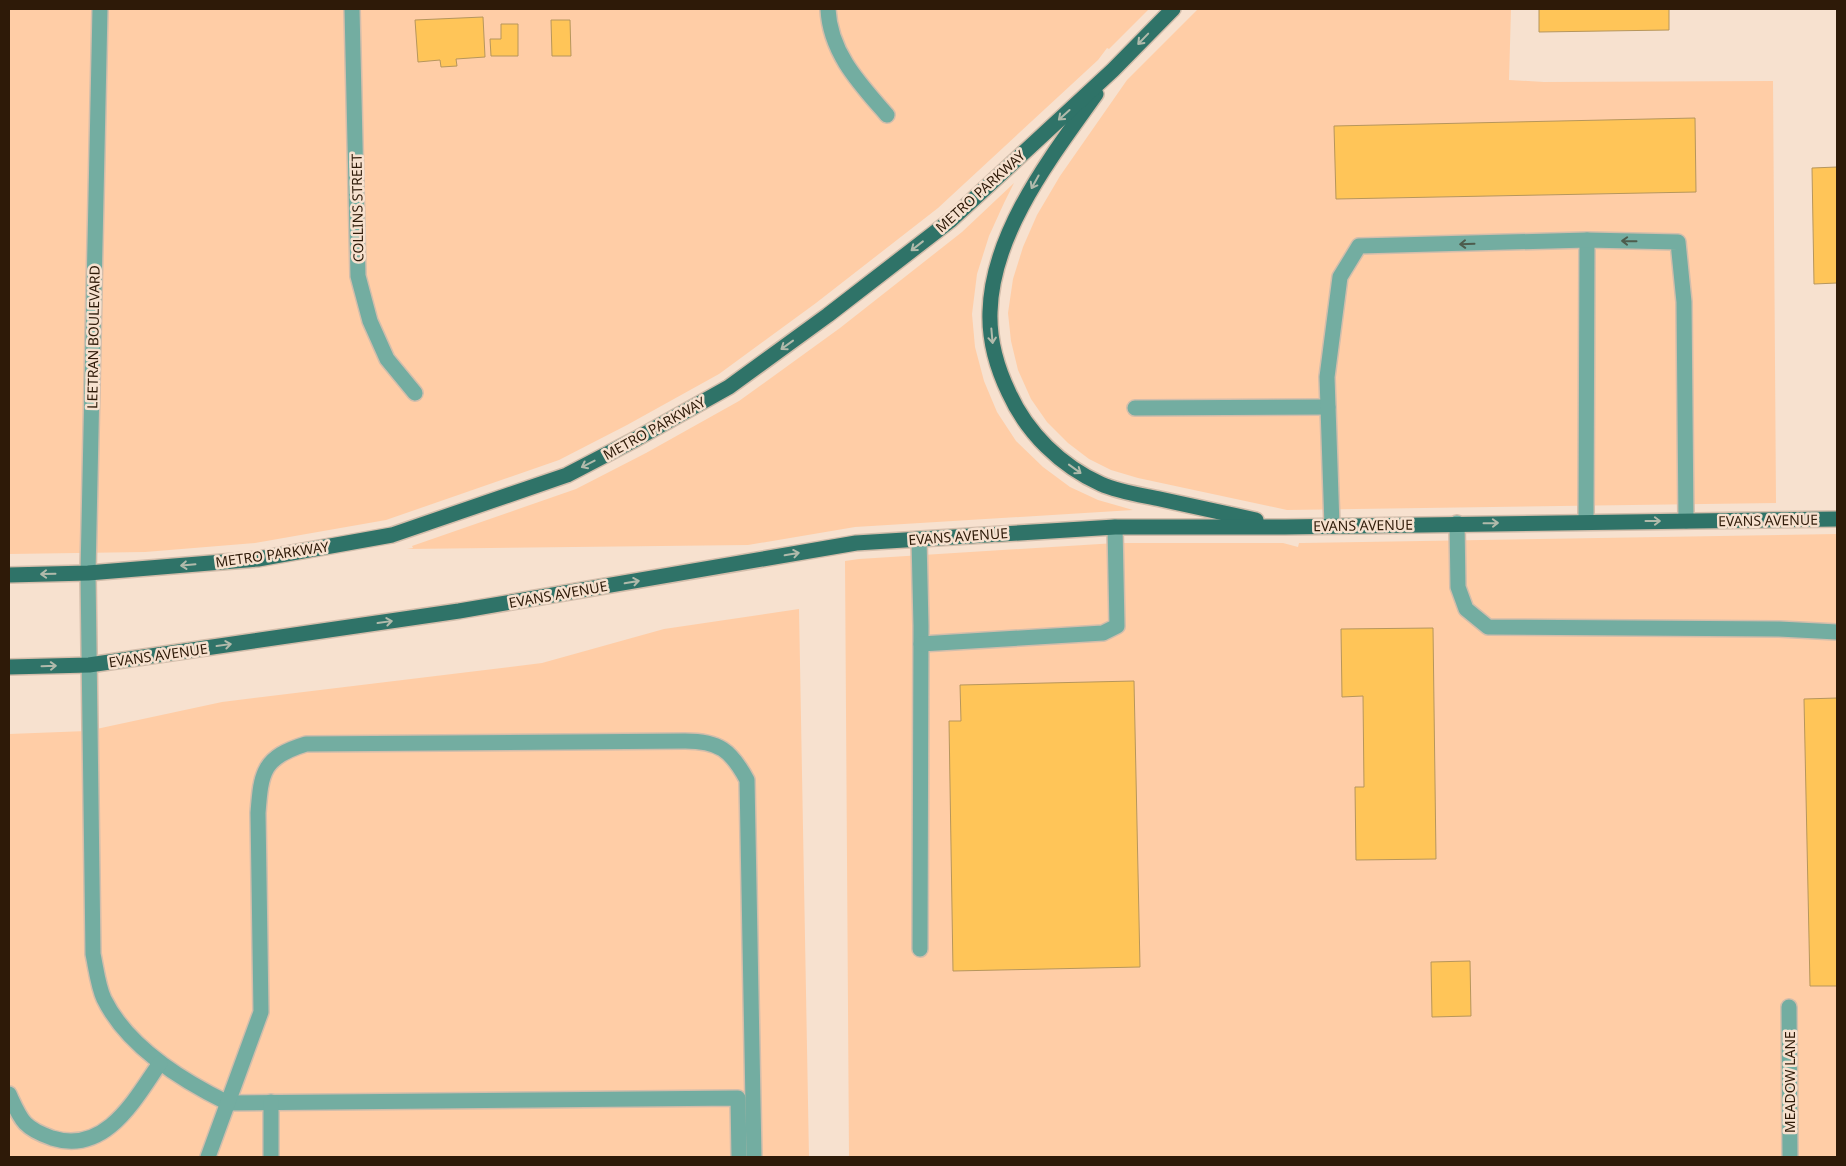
<svg xmlns="http://www.w3.org/2000/svg" width="1846" height="1166" viewBox="0 0 1846 1166" font-family="'Noto Sans',sans-serif">
<rect width="100%" height="100%" fill="#f7e1cf"/>
<g fill="#ffcda6">
<path d="M 9,9 L 1149,9 L 1109,49 L 1107,48 L 1098,60 L 938,208 L 816,303 L 719,374 L 627,425 L 559,460 L 386,520 L 255,543 L 145,552 L 9,554 Z"/>
<path d="M 1198,9 L 1511,9 L 1509,80 L 1544,82 L 1773,81 L 1776,503 L 1287,510 L 1138,478 L 1111,470 L 1089,459 L 1068,443 L 1047,422 L 1031,399 L 1018,370 L 1011,341 L 1008,313 L 1013,279 L 1023,247 L 1037,215 L 1060,176 L 1127,80 Z"/>
<path d="M 1014,183 L 1004,203 L 989,236 L 977,274 L 972,314 L 975,347 L 984,381 L 997,412 L 1016,441 L 1043,467 L 1070,487 L 1098,500 L 1133,510 L 855,527 L 748,545 L 407,549 L 413,548 L 412,546 L 576,489 L 646,453 L 739,401 L 840,328 L 962,232 Z"/>
<path d="M 1837,534 L 1837,1157 L 849,1157 L 845,561 L 859,559 L 1116,543 L 1283,543 L 1298,547 L 1299,543 L 1303,543 Z"/>
<path d="M 799,609 L 809,1157 L 9,1157 L 9,734 L 87,731 L 222,702 L 542,663 L 664,629 Z"/>
</g>
<g fill="#ffc558" stroke="#b7965c">
<path d="M 1539,9 L 1669,9 L 1669,30 L 1539,32 Z"/>
<path d="M 483,17 L 485,57 L 456,59 L 457,66 L 441,67 L 440,60 L 418,62 L 415,20 Z"/>
<path d="M 551,20 L 570,20 L 571,56 L 552,56 Z"/>
<path d="M 501,24 L 518,24 L 518,56 L 491,56 L 490,39 L 501,39 Z"/>
<path d="M 1695,118 L 1696,192 L 1336,199 L 1334,126 Z"/>
<path d="M 1837,167 L 1837,283 L 1814,284 L 1812,168 Z"/>
<path d="M 1433,628 L 1436,859 L 1356,860 L 1355,787 L 1364,787 L 1363,696 L 1342,697 L 1341,629 Z"/>
<path d="M 1134,681 L 1140,967 L 953,971 L 949,721 L 961,721 L 960,685 Z"/>
<path d="M 1837,698 L 1837,986 L 1810,986 L 1804,699 Z"/>
<path d="M 1470,961 L 1471,1016 L 1432,1017 L 1431,962 Z"/>
</g>
<g fill="none" stroke-linecap="round" stroke-linejoin="round">
<g stroke="#d3bdab" stroke-width="18">
<g id="minor">
<path d="M 100,9 L 88,573 L 93,954 C 96,968 98,986 104,999 C 127,1046 183,1081 228,1103 L 738,1098 L 739,1157"/>
<path d="M 352,9 L 358,276 L 370,321 L 387,359 L 415,393"/>
<path d="M 828,9 C 830,53 860,84 887,115"/>
<path d="M 1135,408 L 1328,407"/>
<path d="M 1586,521 L 1587,240"/>
<path d="M 1457,523 L 1458,587 L 1466,609 L 1488,627 L 1779,629 L 1837,632"/>
<path d="M 1332,526 L 1327,377 L 1340,277 L 1359,246 L 1587,240 L 1678,242 L 1684,302 L 1686,521"/>
<path d="M 919,539 L 921,626 L 920,949"/>
<path d="M 921,644 L 1103,633 L 1117,626 L 1115,527"/>
<path d="M 1789,1007 L 1790,1157"/>
<path d="M 9,1094 C 21,1120 23,1128 52,1138 C 106,1155 135,1099 160,1063"/>
<path d="M 271,1102 L 271,1157"/>
<path d="M 208,1157 L 261,1012 L 258,813 C 261,772 263,757 306,744 L 685,741 C 719,741 731,750 747,780 L 754,1157"/>
</g>
</g>
<g stroke="#d3bdab" stroke-width="18">
<g id="major">
<path d="M 1096,94 C 1052,156 992,232 990,312 C 989,340 997,368 1009,393 C 1027,433 1061,466 1101,484 C 1119,492 1141,495 1160,499 C 1192,506 1224,513 1256,520"/>
<path d="M 9,575 L 88,573 L 258,559 L 392,535 L 567,475 L 636,439 L 729,387 L 828,315 L 951,220 L 1113,70 L 1173,9"/>
<path d="M 9,667 L 89,665 L 459,611 L 856,543 L 1115,527 L 1285,527 L 1837,519"/>
</g>
</g>
<use href="#minor" stroke="#73ada1" stroke-width="15"/>
<use href="#major" stroke="#2f7368" stroke-width="15"/>
</g>
<defs><path id="oneway-shaft" d="M-6 0H5M1.5-3L5.5 0L1.5 3" fill="none" stroke-width="1.6" stroke-linecap="round" stroke-linejoin="round" transform="scale(1.25)"/></defs>
<g stroke="#b1baab">
<use href="#oneway-shaft" transform="translate(1143 39) rotate(134)"/>
<use href="#oneway-shaft" transform="translate(1064 115) rotate(138)"/>
<use href="#oneway-shaft" transform="translate(1035 182) rotate(119)"/>
<use href="#oneway-shaft" transform="translate(917 246) rotate(142)"/>
<use href="#oneway-shaft" transform="translate(992 336) rotate(85)"/>
<use href="#oneway-shaft" transform="translate(787 345) rotate(144)"/>
<use href="#oneway-shaft" transform="translate(588 464) rotate(153)"/>
<use href="#oneway-shaft" transform="translate(1075 469) rotate(36)"/>
<use href="#oneway-shaft" transform="translate(1653 521)"/>
<use href="#oneway-shaft" transform="translate(1491 523) rotate(-1)"/>
<use href="#oneway-shaft" transform="translate(792 554) rotate(-10)"/>
<use href="#oneway-shaft" transform="translate(188 565) rotate(175)"/>
<use href="#oneway-shaft" transform="translate(48 574) rotate(179)"/>
<use href="#oneway-shaft" transform="translate(632 582) rotate(-10)"/>
<use href="#oneway-shaft" transform="translate(385 622) rotate(-8)"/>
<use href="#oneway-shaft" transform="translate(224 645) rotate(-8)"/>
<use href="#oneway-shaft" transform="translate(49 666) rotate(-2)"/>
</g>
<g stroke="#4d5c4d">
<use href="#oneway-shaft" transform="translate(1629 241) rotate(-179)"/>
<use href="#oneway-shaft" transform="translate(1467 244) rotate(178)"/>
</g>
<g text-anchor="middle" dominant-baseline="central" stroke-width="5" stroke-linejoin="round" paint-order="stroke">
<g font-size="14" fill="#2e1a08" stroke="#f7e1cf">
<text transform="translate(980 191) rotate(-42)">METRO PARKWAY</text>
<text transform="translate(357 208) rotate(-91)">COLLINS STREET</text>
<text transform="translate(93 337) rotate(-89)">LEETRAN BOULEVARD</text>
<text transform="translate(654 428) rotate(-29)">METRO PARKWAY</text>
<text transform="translate(1768 520) rotate(-1)">EVANS AVENUE</text>
<text transform="translate(1363 525) rotate(-1)">EVANS AVENUE</text>
<text transform="translate(958 536) rotate(-4)">EVANS AVENUE</text>
<text transform="translate(272 554) rotate(-8)">METRO PARKWAY</text>
<text transform="translate(558 594) rotate(-10)">EVANS AVENUE</text>
<text transform="translate(158 655) rotate(-8)">EVANS AVENUE</text>
<text transform="translate(1789 1082) rotate(-90)">MEADOW LANE</text>
</g>
</g>
<rect width="1846" height="1166" fill="none" stroke="#2e1a08" stroke-width="20"/>
</svg>
